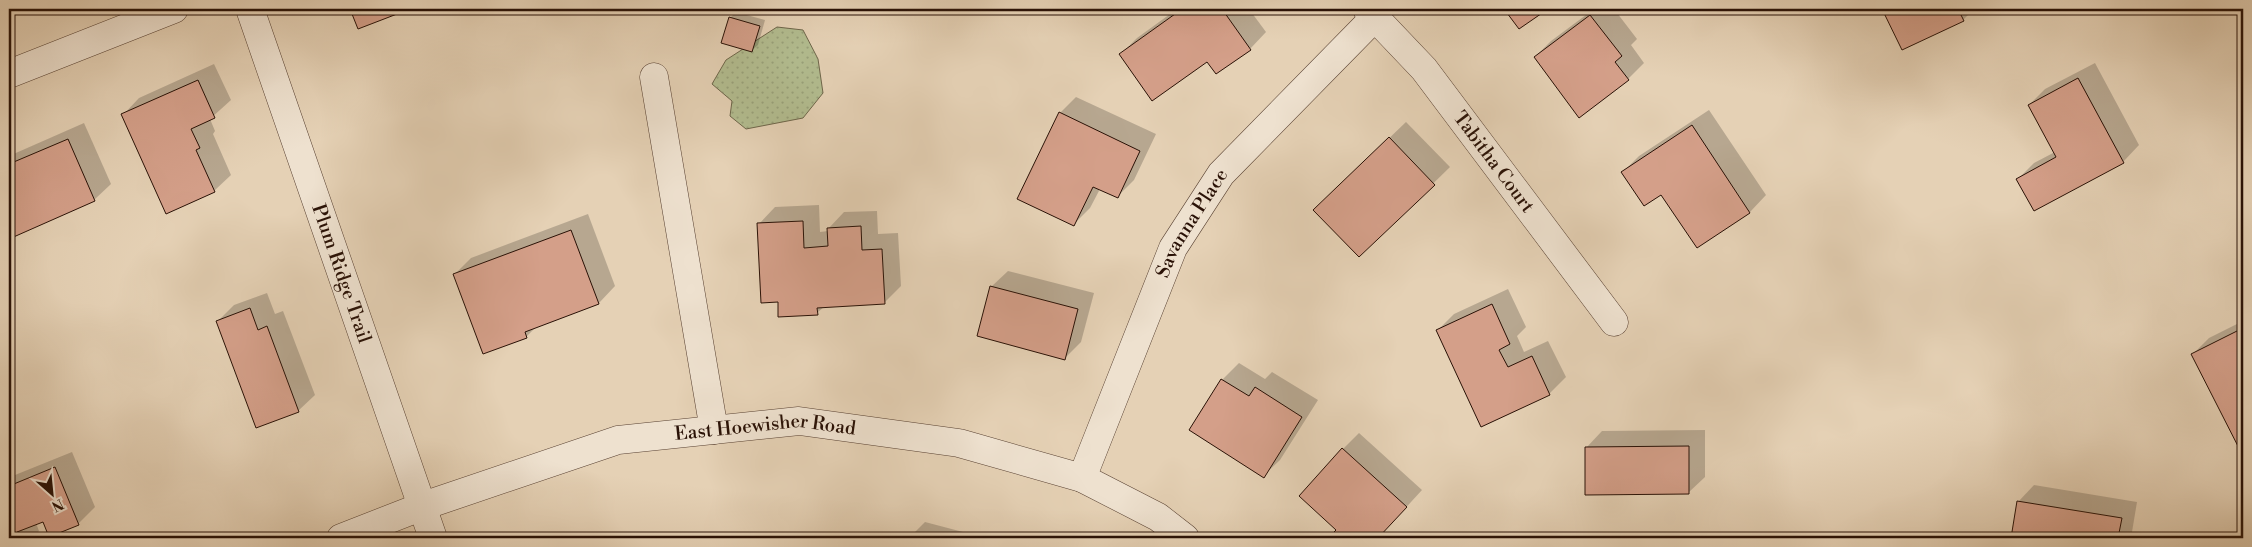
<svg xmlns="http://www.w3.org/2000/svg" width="2252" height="547" viewBox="0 0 2252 547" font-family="'Libre Bodoni',serif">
<defs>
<pattern id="park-dots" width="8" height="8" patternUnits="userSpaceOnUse" patternTransform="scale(1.25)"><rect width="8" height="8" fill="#b2bc8f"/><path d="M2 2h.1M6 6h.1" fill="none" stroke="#99a17a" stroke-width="1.8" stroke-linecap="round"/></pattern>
</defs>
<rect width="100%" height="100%" fill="#e5d1b5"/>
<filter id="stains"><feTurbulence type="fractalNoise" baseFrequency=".004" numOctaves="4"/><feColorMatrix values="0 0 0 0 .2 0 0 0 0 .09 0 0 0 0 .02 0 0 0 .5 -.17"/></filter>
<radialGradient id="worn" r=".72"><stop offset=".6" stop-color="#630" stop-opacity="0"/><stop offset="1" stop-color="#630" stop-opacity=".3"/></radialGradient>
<path fill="url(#park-dots)" stroke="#6e664a" d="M 777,27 L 803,30 L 818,59 L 823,93 L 803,118 L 746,129 L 730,116 L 732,101 L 712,84 L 726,60 Z"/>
<g fill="#0003">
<path d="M 351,9 L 407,9 L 359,27 Z"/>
<path d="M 1177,9 L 1249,9 L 1266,32 L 1250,49 L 1207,60 L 1121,54 L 1137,38 Z"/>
<path d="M 1594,9 L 1614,9 L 1637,39 L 1631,45 L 1644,63 L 1628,79 L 1535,57 L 1551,41 Z"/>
<path d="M 1884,9 L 1974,9 L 1963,20 L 1903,49 Z"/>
<path d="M 736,12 L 765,20 L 758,45 L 751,51 L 730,18 Z"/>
<path d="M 2095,63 L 2139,145 L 2123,162 L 2018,179 L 2034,163 L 2055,152 L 2029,105 L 2045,89 Z"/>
<path d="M 214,64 L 231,100 L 210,119 L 215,131 L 213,134 L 231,175 L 214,191 L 167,212 L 123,115 L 139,98 Z"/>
<path d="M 1076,97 L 1156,134 L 1134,180 L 1117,197 L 1100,189 L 1090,208 L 1074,224 L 1060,113 Z"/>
<path d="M 1709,110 L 1766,195 L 1750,212 L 1697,246 L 1662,193 L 1623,172 L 1639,156 Z"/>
<path d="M 1406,122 L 1450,167 L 1359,256 L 1331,194 Z"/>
<path d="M 84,123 L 111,184 L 94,200 L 9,238 L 9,156 Z"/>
<path d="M 819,205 L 820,232 L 828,231 L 828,229 L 844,212 L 877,211 L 878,234 L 898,233 L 901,286 L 884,303 L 825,306 L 817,313 L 779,301 L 759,224 L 775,207 Z"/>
<path d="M 588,214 L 615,286 L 599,303 L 537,326 L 526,337 L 455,274 L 471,258 Z"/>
<path d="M 1008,271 L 1094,293 L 1081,342 L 1065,358 L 991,287 Z"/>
<path d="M 1508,289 L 1526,327 L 1517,336 L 1524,352 L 1548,341 L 1566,377 L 1549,394 L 1438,330 L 1454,314 Z"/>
<path d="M 267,293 L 275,314 L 283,311 L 315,395 L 298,411 L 218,321 L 234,305 Z"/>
<path d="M 2243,321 L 2243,454 L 2193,354 L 2209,338 Z"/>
<path d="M 1239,363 L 1265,379 L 1272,372 L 1318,400 L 1280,460 L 1263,476 L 1190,430 L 1222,380 Z"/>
<path d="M 1705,430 L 1705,477 L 1688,493 L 1586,448 L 1602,431 Z"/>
<path d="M 1359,433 L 1422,490 L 1378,538 L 1330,538 L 1338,530 L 1343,449 Z"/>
<path d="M 72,452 L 95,507 L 78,524 L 43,520 L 36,523 L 39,531 L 32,538 L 9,538 L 9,465 L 11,464 L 15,475 Z"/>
<path d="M 2034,485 L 2137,502 L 2131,538 L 2012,538 L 2018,502 Z"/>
<path d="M 925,522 L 982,537 L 982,538 L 909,538 Z"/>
</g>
<g fill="#d49f89" stroke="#291106">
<path d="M 350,9 L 410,9 L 358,29 Z"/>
<path d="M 1182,9 L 1222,9 L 1251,50 L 1216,74 L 1207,62 L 1152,101 L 1119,54 Z"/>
<path d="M 1504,9 L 1548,9 L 1519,29 Z"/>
<path d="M 1882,9 L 1958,9 L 1964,21 L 1902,50 Z"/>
<path d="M 1590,15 L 1622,56 L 1615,62 L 1629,80 L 1579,118 L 1534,57 Z"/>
<path d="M 729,17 L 760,26 L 752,52 L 721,43 Z"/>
<path d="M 2078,78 L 2124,163 L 2034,211 L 2016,179 L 2056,157 L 2028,105 Z"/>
<path d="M 198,80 L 215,118 L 191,129 L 200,148 L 196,150 L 215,192 L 166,214 L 121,114 Z"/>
<path d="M 1059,112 L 1140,151 L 1118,198 L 1093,187 L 1074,226 L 1017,199 Z"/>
<path d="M 1692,125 L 1750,213 L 1697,248 L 1661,195 L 1644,206 L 1621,172 Z"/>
<path d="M 1389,137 L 1435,185 L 1359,257 L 1313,210 Z"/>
<path d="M 68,139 L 95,201 L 9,239 L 9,164 Z"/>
<path d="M 803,221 L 804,248 L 828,246 L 827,228 L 861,226 L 862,250 L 882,249 L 885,304 L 817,308 L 818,315 L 778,317 L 778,302 L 761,303 L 757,223 Z"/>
<path d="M 571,230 L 599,304 L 525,332 L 527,338 L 483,354 L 453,274 Z"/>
<path d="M 990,286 L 1078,309 L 1065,360 L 977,336 Z"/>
<path d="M 1492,304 L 1510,344 L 1499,350 L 1508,367 L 1532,356 L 1550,395 L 1481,427 L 1436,330 Z"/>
<path d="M 250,308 L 258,330 L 267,326 L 299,412 L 256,428 L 216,321 Z"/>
<path d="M 2243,328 L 2243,456 L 2191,354 Z"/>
<path d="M 1221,379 L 1249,396 L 1255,387 L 1302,417 L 1264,478 L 1189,430 Z"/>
<path d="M 1689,446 L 1689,494 L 1585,495 L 1585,447 Z"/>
<path d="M 1342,448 L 1407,507 L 1378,538 L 1328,538 L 1336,530 L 1299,496 Z"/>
<path d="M 55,467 L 79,525 L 49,537 L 43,522 L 17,532 L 19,538 L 9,538 L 9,486 Z"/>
<path d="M 2017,501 L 2122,518 L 2118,538 L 2011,538 Z"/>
</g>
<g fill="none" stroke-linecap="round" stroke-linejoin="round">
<g stroke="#584132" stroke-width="29">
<g id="minor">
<path id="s1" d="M 250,9 L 433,538"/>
<path id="s2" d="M 1367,9 L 1424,69 L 1614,322"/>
<path d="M 9,74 L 174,9"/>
<path d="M 654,77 L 714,430"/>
<path id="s3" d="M 1082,478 L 1173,248 L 1221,174 L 1375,17"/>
<path id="s4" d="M 341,538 L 423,506 L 618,440 L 799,421 L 959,443 L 1082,478 L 1158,517 L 1185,538"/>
</g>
</g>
<use href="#minor" stroke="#eee1cf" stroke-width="28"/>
</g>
<g text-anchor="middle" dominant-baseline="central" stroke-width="4" stroke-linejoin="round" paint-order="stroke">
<g font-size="19" fill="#291106" stroke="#eee1cf">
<text stroke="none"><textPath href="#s2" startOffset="199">Tabitha Court</textPath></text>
<text stroke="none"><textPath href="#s3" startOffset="278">Savanna Place</textPath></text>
<text stroke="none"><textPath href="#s1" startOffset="280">Plum Ridge Trail</textPath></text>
<text stroke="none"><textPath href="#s4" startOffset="442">East Hoewisher Road</textPath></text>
</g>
</g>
<rect width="2252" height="547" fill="none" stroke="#e5d1b5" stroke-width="30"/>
<rect x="10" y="10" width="2232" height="527" fill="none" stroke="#291106" stroke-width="2.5"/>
<rect x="15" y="15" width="2222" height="517" fill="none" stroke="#291106"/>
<g transform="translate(52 494) rotate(153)" stroke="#eee1cf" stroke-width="4" paint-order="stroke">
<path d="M0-4L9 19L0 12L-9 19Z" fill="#291106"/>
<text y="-8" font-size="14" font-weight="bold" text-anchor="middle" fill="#291106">N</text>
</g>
<rect width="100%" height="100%" filter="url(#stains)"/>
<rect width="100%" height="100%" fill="url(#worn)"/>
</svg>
